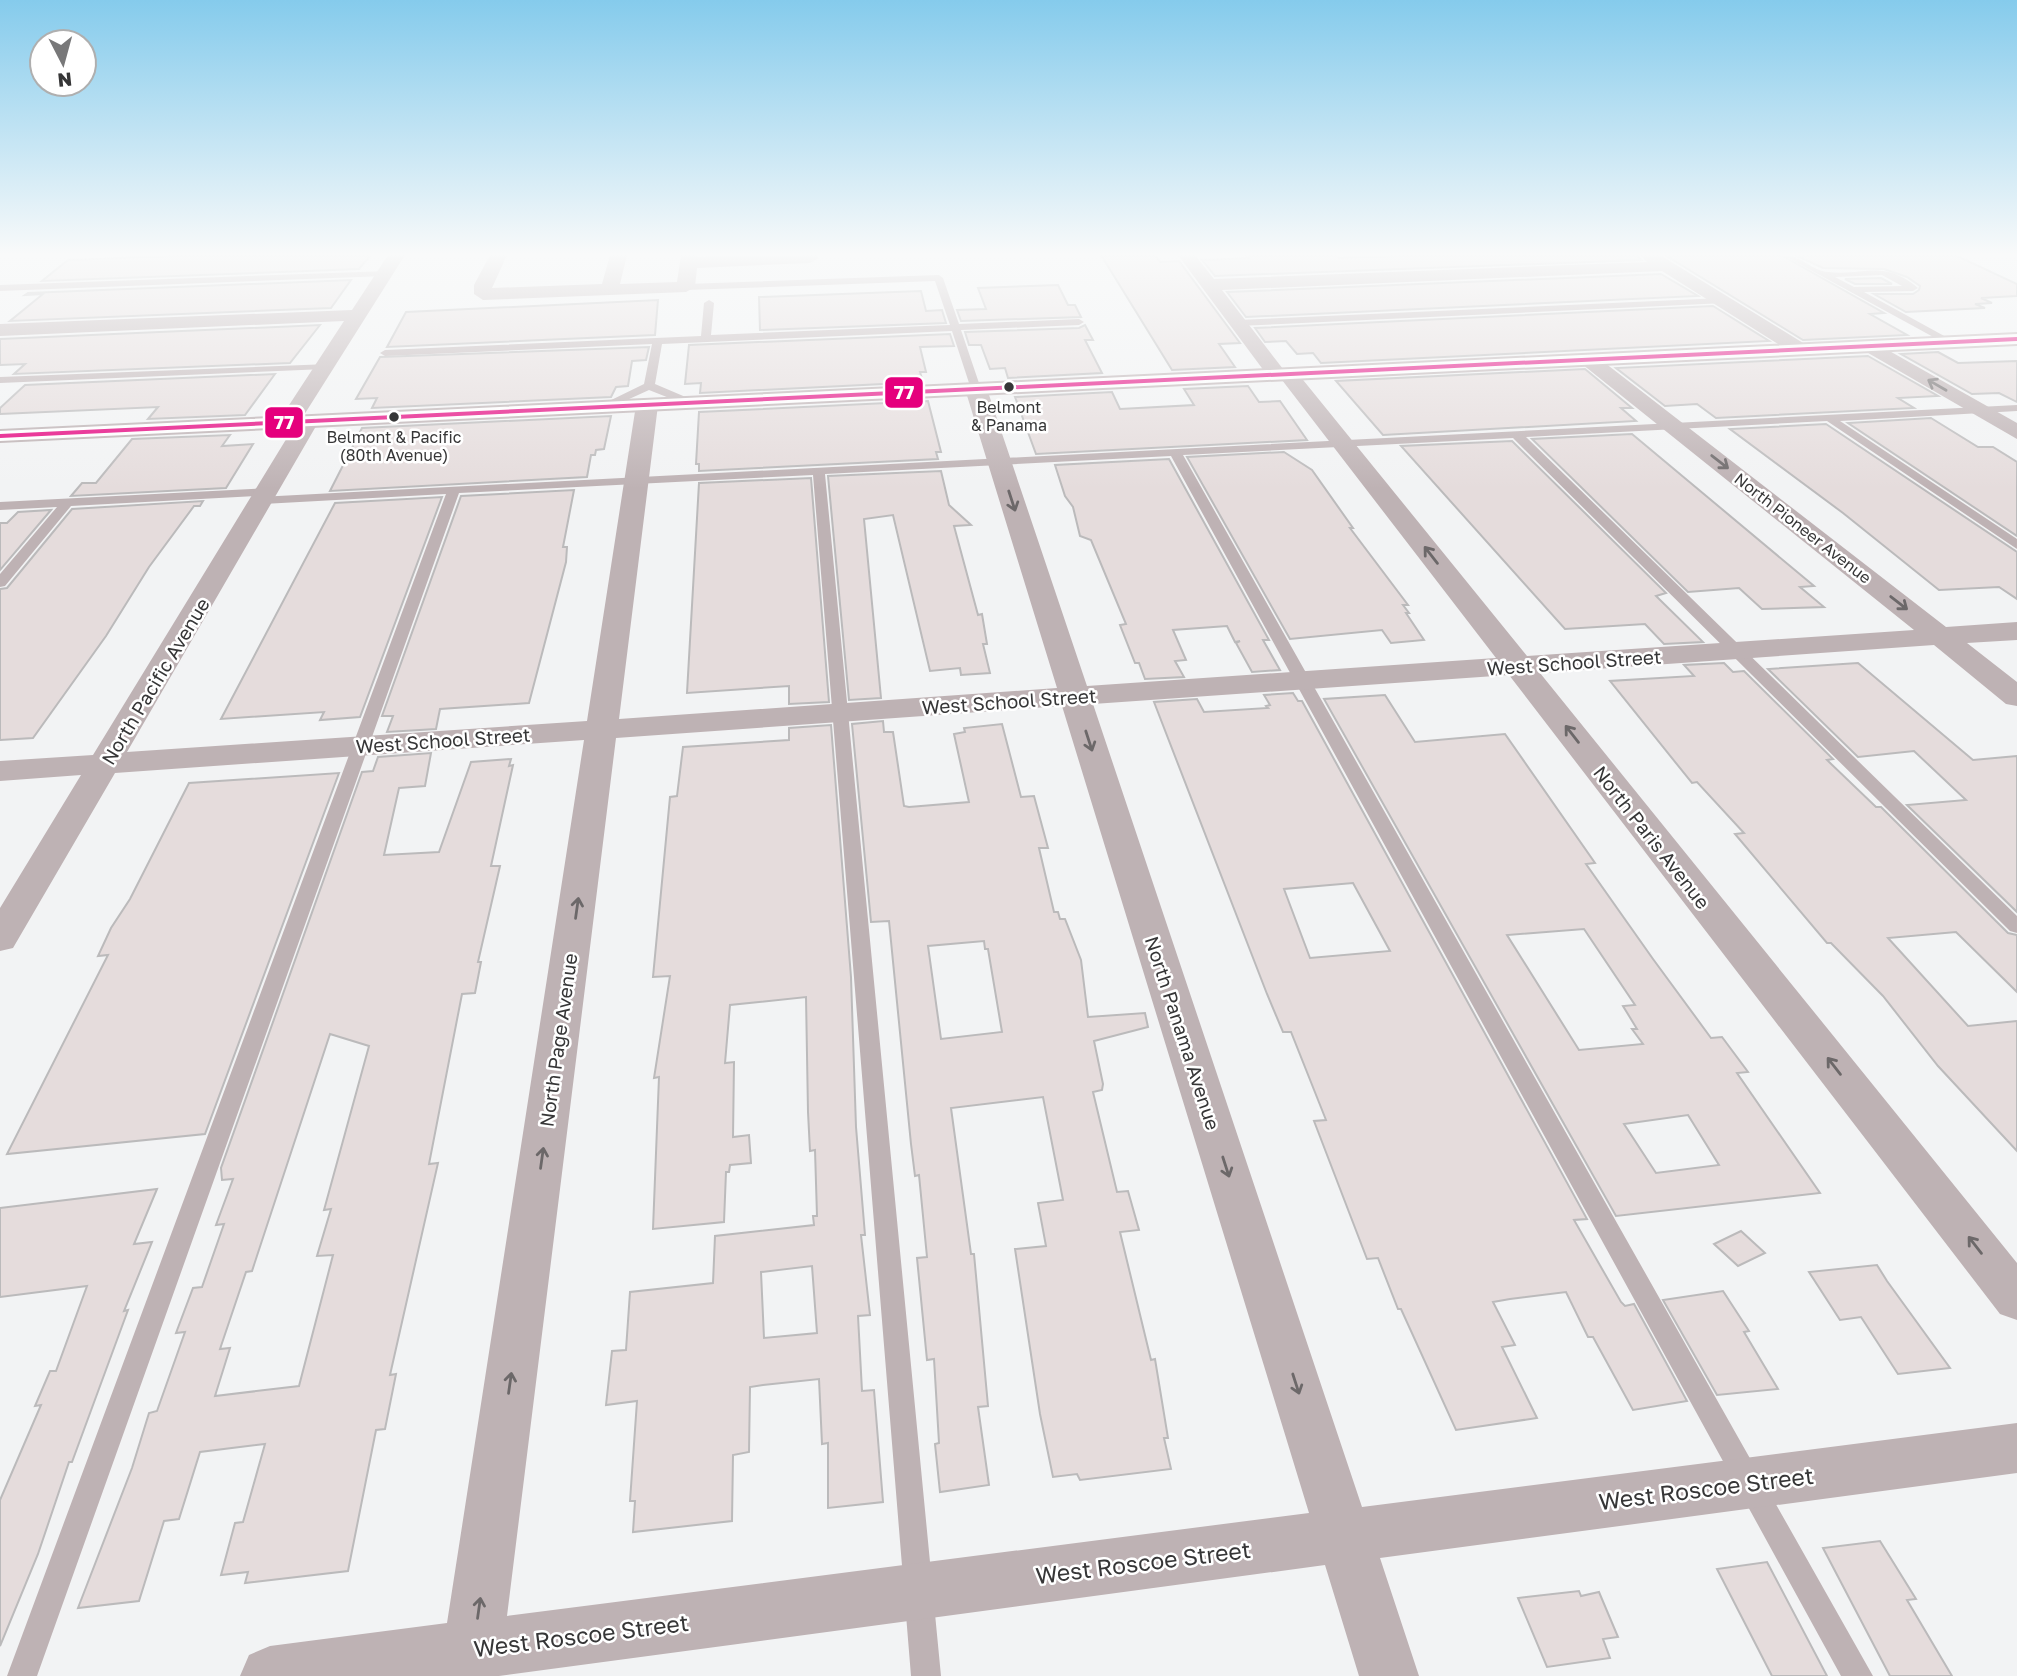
<svg xmlns="http://www.w3.org/2000/svg" width="2017" height="1676" viewBox="0 0 2017 1676" font-family="'Golos Text',sans-serif">
<rect width="100%" height="100%" fill="#f2f3f4"/>
<g fill="#e5dcdc" stroke="#bbbabb" stroke-width="2" fill-rule="evenodd">
<path d="M 202,255 L 371,255 L 359,269 L 42,281 L 68,260 Z"/>
<path d="M 1101,255 L 1155,255 L 1160,262 L 1179,261 L 1240,343 L 1219,344 L 1235,367 L 1172,370 Z"/>
<path d="M 1245,255 L 1335,255 L 1339,258 L 1427,255 L 1637,255 L 1641,260 L 1215,276 L 1202,260 L 1249,258 Z"/>
<path d="M 1665,255 L 1781,255 L 1884,313 L 1870,314 L 1907,335 L 1803,340 Z"/>
<path d="M 1795,255 L 1955,255 L 2017,284 L 2017,296 L 1981,298 L 1992,303 L 1975,304 L 1985,308 L 1906,312 L 1874,294 L 1913,294 L 1919,290 L 1920,286 L 1907,277 L 1884,269 L 1823,268 Z"/>
<path d="M 1661,274 L 1698,296 L 1246,317 L 1227,292 Z"/>
<path d="M 1881,278 L 1892,284 L 1855,284 L 1845,279 Z"/>
<path d="M 351,280 L 331,308 L 10,321 L 43,294 L 25,295 L 28,293 Z"/>
<path d="M 1058,285 L 1068,305 L 1075,305 L 1081,317 L 961,321 L 957,310 L 986,309 L 978,288 Z"/>
<path d="M 921,291 L 926,311 L 942,310 L 946,323 L 760,330 L 759,297 Z"/>
<path d="M 658,300 L 655,335 L 387,347 L 406,312 Z"/>
<path d="M 1713,306 L 1769,341 L 1321,363 L 1313,353 L 1297,354 L 1286,341 L 1265,342 L 1255,328 Z"/>
<path d="M 320,325 L 290,363 L 14,374 L 25,364 L 0,365 L 0,339 Z"/>
<path d="M 1085,325 L 1093,340 L 1085,340 L 1102,373 L 1008,378 L 1005,368 L 990,369 L 981,345 L 969,345 L 965,332 L 1079,328 Z"/>
<path d="M 950,334 L 954,346 L 920,347 L 926,372 L 920,372 L 923,382 L 700,393 L 701,383 L 685,384 L 689,345 Z"/>
<path d="M 649,347 L 646,360 L 632,361 L 628,386 L 616,387 L 611,397 L 372,408 L 377,398 L 356,399 L 380,357 Z"/>
<path d="M 1938,352 L 1958,363 L 2017,361 L 2017,402 L 1999,393 L 1972,394 L 1901,354 Z"/>
<path d="M 1868,356 L 1938,396 L 1898,398 L 1914,408 L 1716,418 L 1697,404 L 1665,406 L 1616,368 Z"/>
<path d="M 1585,369 L 1632,408 L 1621,408 L 1636,421 L 1383,435 L 1336,381 Z"/>
<path d="M 275,374 L 245,415 L 148,419 L 158,407 L 0,414 L 0,408 L 25,385 Z"/>
<path d="M 1248,386 L 1259,402 L 1280,401 L 1307,440 L 1036,454 L 1015,397 L 1112,392 L 1120,409 L 1194,405 L 1184,389 Z"/>
<path d="M 928,401 L 941,452 L 936,452 L 938,459 L 699,471 L 699,464 L 696,464 L 699,412 Z"/>
<path d="M 611,416 L 604,449 L 596,450 L 595,455 L 591,455 L 587,477 L 330,491 L 362,428 Z"/>
<path d="M 1931,418 L 1978,447 L 1993,447 L 2017,462 L 2017,536 L 1848,423 Z"/>
<path d="M 1826,424 L 2017,552 L 2017,599 L 1999,587 L 1939,590 L 1843,513 L 1730,429 Z"/>
<path d="M 1632,434 L 1814,586 L 1800,587 L 1824,607 L 1762,609 L 1739,588 L 1688,592 L 1532,439 Z"/>
<path d="M 230,435 L 222,446 L 253,444 L 226,488 L 71,496 L 82,483 L 96,483 L 132,439 Z"/>
<path d="M 1512,441 L 1666,593 L 1656,596 L 1703,642 L 1664,644 L 1645,624 L 1565,629 L 1401,446 Z"/>
<path d="M 1284,452 L 1312,470 L 1353,528 L 1350,528 L 1408,605 L 1403,605 L 1409,613 L 1406,613 L 1424,640 L 1391,643 L 1382,630 L 1290,639 L 1187,457 Z"/>
<path d="M 1169,459 L 1269,640 L 1263,640 L 1280,670 L 1252,672 L 1236,643 L 1240,641 L 1235,642 L 1227,626 L 1173,630 L 1186,660 L 1175,661 L 1184,677 L 1145,679 L 1139,663 L 1135,663 L 1120,625 L 1126,624 L 1091,540 L 1080,536 L 1073,507 L 1065,496 L 1055,465 Z"/>
<path d="M 941,471 L 949,505 L 971,525 L 954,526 L 978,615 L 982,614 L 987,644 L 983,644 L 990,673 L 961,675 L 960,668 L 930,671 L 893,515 L 864,519 L 881,698 L 849,700 L 828,476 Z"/>
<path d="M 811,478 L 829,702 L 789,704 L 789,686 L 687,693 L 699,483 Z"/>
<path d="M 574,490 L 563,547 L 567,547 L 566,562 L 529,703 L 440,709 L 436,729 L 387,732 L 393,716 L 382,716 L 461,496 Z"/>
<path d="M 442,497 L 360,717 L 320,720 L 324,712 L 221,719 L 335,503 Z"/>
<path d="M 203,501 L 200,506 L 194,506 L 149,567 L 106,636 L 33,738 L 0,740 L 0,589 L 7,588 L 72,509 Z"/>
<path d="M 51,510 L 0,570 L 0,523 L 7,523 L 18,512 Z"/>
<path d="M 1724,663 L 1733,672 L 1744,671 L 1833,759 L 1827,760 L 1876,807 L 1881,807 L 2008,933 L 2017,935 L 2017,992 L 1956,932 L 1888,938 L 1968,1026 L 2017,1021 L 2017,1151 L 1938,1066 L 1883,996 L 1831,943 L 1827,943 L 1735,834 L 1744,833 L 1697,782 L 1692,783 L 1610,681 L 1694,676 L 1684,665 Z"/>
<path d="M 1858,663 L 1973,760 L 2017,756 L 2017,912 L 1907,805 L 1966,800 L 1914,751 L 1858,757 L 1768,669 Z"/>
<path d="M 1293,693 L 1298,701 L 1302,701 L 1587,1219 L 1574,1220 L 1621,1302 L 1625,1306 L 1634,1304 L 1687,1401 L 1633,1410 L 1593,1337 L 1588,1337 L 1566,1292 L 1510,1299 L 1493,1302 L 1515,1345 L 1502,1347 L 1537,1418 L 1456,1430 L 1401,1309 L 1398,1309 L 1378,1258 L 1367,1259 L 1314,1121 L 1326,1120 L 1291,1032 L 1283,1032 L 1267,994 L 1154,702 L 1197,699 L 1204,712 L 1268,708 L 1266,706 L 1270,705 L 1264,695 ZM 1353,883 L 1390,951 L 1310,958 L 1284,889 Z"/>
<path d="M 1385,695 L 1415,742 L 1505,734 L 1595,863 L 1586,864 L 1653,959 L 1711,1038 L 1722,1037 L 1748,1072 L 1737,1073 L 1820,1193 L 1616,1216 L 1324,699 ZM 1584,929 L 1635,1005 L 1623,1006 L 1637,1029 L 1632,1029 L 1643,1044 L 1579,1050 L 1507,935 ZM 1688,1115 L 1719,1165 L 1656,1173 L 1624,1124 Z"/>
<path d="M 883,721 L 884,732 L 893,732 L 904,806 L 909,807 L 969,802 L 954,734 L 965,732 L 964,728 L 1002,724 L 1021,797 L 1034,796 L 1048,848 L 1039,848 L 1054,912 L 1058,912 L 1060,919 L 1065,919 L 1081,960 L 1088,1017 L 1145,1013 L 1148,1027 L 1094,1041 L 1103,1084 L 1102,1090 L 1093,1092 L 1117,1192 L 1128,1191 L 1139,1230 L 1120,1232 L 1151,1360 L 1155,1359 L 1168,1438 L 1164,1438 L 1171,1469 L 1080,1480 L 1077,1474 L 1053,1477 L 1040,1414 L 1015,1249 L 1046,1246 L 1038,1203 L 1063,1200 L 1043,1097 L 951,1108 L 971,1254 L 974,1254 L 988,1406 L 978,1407 L 989,1485 L 940,1492 L 935,1444 L 939,1443 L 934,1359 L 927,1360 L 917,1258 L 927,1257 L 919,1175 L 915,1176 L 911,1144 L 889,921 L 871,922 L 852,724 ZM 984,941 L 985,949 L 988,949 L 1002,1032 L 941,1039 L 928,946 Z"/>
<path d="M 831,725 L 851,977 L 856,1127 L 865,1235 L 861,1235 L 870,1315 L 858,1316 L 862,1391 L 874,1390 L 883,1502 L 828,1508 L 828,1443 L 822,1444 L 819,1379 L 763,1385 L 750,1387 L 749,1452 L 733,1455 L 732,1521 L 633,1532 L 635,1501 L 630,1501 L 637,1401 L 606,1405 L 612,1351 L 626,1350 L 630,1292 L 713,1283 L 715,1236 L 814,1225 L 813,1216 L 817,1216 L 815,1150 L 810,1151 L 808,1112 L 806,997 L 730,1005 L 725,1063 L 734,1062 L 733,1137 L 749,1135 L 751,1163 L 730,1165 L 729,1172 L 726,1172 L 724,1222 L 653,1229 L 659,1077 L 654,1078 L 670,976 L 653,977 L 670,797 L 677,796 L 683,747 L 789,740 L 789,728 ZM 812,1266 L 817,1333 L 764,1338 L 761,1272 Z"/>
<path d="M 431,753 L 425,786 L 399,788 L 384,855 L 439,852 L 471,762 L 511,759 L 509,766 L 513,765 L 491,866 L 500,866 L 478,962 L 481,962 L 475,993 L 462,994 L 429,1164 L 438,1163 L 390,1375 L 396,1374 L 385,1429 L 376,1430 L 348,1571 L 245,1583 L 248,1572 L 221,1575 L 235,1523 L 243,1522 L 265,1444 L 200,1452 L 179,1519 L 164,1521 L 139,1601 L 78,1608 L 132,1468 L 149,1413 L 157,1411 L 185,1332 L 176,1333 L 193,1288 L 202,1287 L 224,1224 L 216,1225 L 233,1179 L 222,1180 L 221,1168 L 362,772 L 373,771 L 378,757 ZM 330,1034 L 369,1046 L 324,1210 L 331,1209 L 317,1256 L 333,1255 L 299,1386 L 215,1396 L 230,1348 L 220,1349 L 246,1272 L 252,1271 Z"/>
<path d="M 339,773 L 205,1134 L 7,1154 L 108,955 L 98,956 L 111,928 L 130,899 L 189,783 Z"/>
<path d="M 157,1189 L 134,1244 L 152,1242 L 124,1311 L 128,1310 L 72,1462 L 69,1462 L 38,1554 L 0,1646 L 0,1500 L 41,1405 L 35,1406 L 50,1371 L 56,1371 L 87,1286 L 0,1297 L 0,1208 Z"/>
<path d="M 1741,1231 L 1765,1253 L 1738,1266 L 1714,1244 Z"/>
<path d="M 1877,1265 L 1887,1281 L 1950,1368 L 1898,1374 L 1861,1317 L 1840,1320 L 1809,1272 Z"/>
<path d="M 1723,1291 L 1749,1331 L 1744,1332 L 1778,1389 L 1717,1395 L 1663,1300 Z"/>
<path d="M 1880,1541 L 1916,1599 L 1907,1600 L 1952,1676 L 1890,1676 L 1823,1548 Z"/>
<path d="M 1767,1562 L 1827,1676 L 1772,1676 L 1717,1569 Z"/>
<path d="M 1579,1591 L 1581,1596 L 1599,1592 L 1618,1637 L 1603,1639 L 1610,1658 L 1547,1667 L 1518,1598 Z"/>
</g>
<g fill="none" stroke-linecap="round" stroke-linejoin="round">
<g fill="#beb2b4" fill-rule="evenodd">
<path d="M 1783,255 C 1801,255 1812,271 1828,272 C 1866,276 1883,259 1918,288 L 1913,291 L 1864,292 L 1957,343 L 1948,345 ZM 1882,275 L 1902,286 L 1854,287 L 1835,277 Z"/>
<path d="M 388,271 L 385,276 L 0,291 L 0,285 Z"/>
<path d="M 939,275 L 943,278 L 959,324 L 1079,319 L 1084,322 L 1079,325 L 961,330 L 981,389 L 976,392 L 971,389 L 952,331 L 662,344 L 655,384 L 695,401 L 695,405 L 687,405 L 649,390 L 605,410 L 601,409 L 601,405 L 644,384 L 652,344 L 385,356 L 380,353 L 385,350 L 701,336 L 704,303 L 709,300 L 714,303 L 711,335 L 950,325 L 935,281 L 686,290 L 681,287 L 686,284 Z"/>
<path d="M 1722,298 L 1725,299 L 1725,303 L 1238,326 L 1233,323 L 1238,320 Z"/>
<path d="M 329,364 L 329,368 L 325,369 L 0,383 L 0,377 Z"/>
<path d="M 2017,405 L 2017,411 L 1840,421 L 2017,539 L 2017,549 L 1827,421 L 1526,437 L 2017,916 L 2017,933 L 2010,931 L 1513,438 L 1183,455 L 1873,1676 L 1841,1676 L 1171,456 L 825,474 L 941,1676 L 911,1676 L 813,475 L 459,493 L 37,1676 L 7,1676 L 446,494 L 263,504 L 259,503 L 259,497 Z"/>
<path d="M 268,488 L 272,489 L 272,495 L 71,506 L 5,586 L 0,587 L 0,574 L 57,507 L 0,510 L 0,502 Z"/>
</g>
<g fill="#beb2b4" fill-rule="evenodd">
<path d="M 388,255 L 405,255 L 304,415 L 316,416 L 319,421 L 127,752 L 587,721 L 636,405 L 647,398 L 658,405 L 619,719 L 1057,688 L 965,389 L 976,383 L 987,389 L 1087,686 L 1496,658 L 1282,380 L 1270,379 L 1178,255 L 1195,255 L 1214,279 L 1647,262 L 1640,255 L 1660,255 L 1808,346 L 1811,350 L 1808,354 L 1794,354 L 1662,271 L 1222,290 L 1283,369 L 1295,370 L 1527,656 L 1914,630 L 1582,364 L 1579,360 L 1582,356 L 1596,356 L 1946,627 L 2017,622 L 2017,640 L 1967,643 L 2017,682 L 2017,706 L 2006,704 L 1934,645 L 1540,673 L 2017,1263 L 2017,1320 L 2000,1314 L 1509,675 L 1093,704 L 1362,1507 L 2017,1423 L 2017,1473 L 1380,1558 L 1419,1676 L 1359,1676 L 1325,1565 L 499,1676 L 240,1676 L 249,1655 L 270,1646 L 447,1623 L 584,740 L 115,773 L 13,948 L 0,951 L 0,908 L 81,775 L 0,781 L 0,761 L 93,755 L 293,428 L 281,427 L 278,422 L 344,321 L 0,336 L 0,324 L 352,310 ZM 1062,706 L 1309,1513 L 507,1616 L 616,738 Z"/>
<path d="M 490,255 L 507,255 L 492,288 L 602,284 L 610,255 L 627,255 L 620,284 L 677,282 L 681,255 L 697,255 L 697,257 L 816,255 L 819,258 L 810,263 L 697,268 L 695,287 L 686,292 L 483,300 L 474,294 L 474,285 Z"/>
<path d="M 1870,340 L 2017,423 L 2017,439 L 1863,350 L 1860,346 Z"/>
</g>
<path fill="#bdb1b3" fill-rule="evenodd" d="M 2017,332 L 2017,346 L 0,443 L 0,429 Z"/>
<g stroke="#fff" stroke-width="6">
<path id="bus-1" d="M 2017,337 L 2017,341 L 0,438 L 0,434 Z"/>
</g>
<use href="#bus-1" fill="#e5007d" fill-rule="evenodd"/>
</g>
<defs><path id="oneway-shaft" d="M-6 0H5M1.5-3L5.5 0L1.5 3" fill="none" stroke-width="1.6" stroke-linecap="round" stroke-linejoin="round" transform="scale(1.75)"/></defs>
<g stroke="#6c6869">
<use href="#oneway-shaft" transform="translate(1937 385) rotate(-150)"/>
<use href="#oneway-shaft" transform="translate(1720 462) rotate(38)"/>
<use href="#oneway-shaft" transform="translate(1012 501) rotate(72)"/>
<use href="#oneway-shaft" transform="translate(1431 555) rotate(-128)"/>
<use href="#oneway-shaft" transform="translate(1899 603) rotate(38)"/>
<use href="#oneway-shaft" transform="translate(1572 734) rotate(-128)"/>
<use href="#oneway-shaft" transform="translate(1089 741) rotate(72)"/>
<use href="#oneway-shaft" transform="translate(577 908) rotate(-82)"/>
<use href="#oneway-shaft" transform="translate(1834 1066) rotate(-128)"/>
<use href="#oneway-shaft" transform="translate(542 1158) rotate(-82)"/>
<use href="#oneway-shaft" transform="translate(1226 1167) rotate(72)"/>
<use href="#oneway-shaft" transform="translate(1975 1245) rotate(-128)"/>
<use href="#oneway-shaft" transform="translate(510 1383) rotate(-82)"/>
<use href="#oneway-shaft" transform="translate(1296 1384) rotate(72)"/>
<use href="#oneway-shaft" transform="translate(479 1608) rotate(-82)"/>
</g>
<linearGradient id="sky" x2="0" y2="1"><stop stop-color="#85cbec"/><stop offset="0.52" stop-color="#f9fafa"/><stop offset="1" stop-color="#f9fafa" stop-opacity="0"/></linearGradient>
<rect width="2017" height="489" fill="url(#sky)"/>
<g fill="#363637" stroke="#fff" stroke-width="2.5">
<circle cx="1009" cy="387" r="6"/>
<circle cx="394" cy="417" r="6"/>
</g>
<g text-anchor="middle" dominant-baseline="central" stroke-width="5" stroke-linejoin="round" paint-order="stroke">
<g font-size="16" fill="#363637" stroke="#fff">
<text x="1009" y="407">Belmont<tspan x="1009" dy="18">&amp; Panama</tspan></text>
<text x="394" y="437">Belmont &amp; Pacific<tspan x="394" dy="18">(80th Avenue)</tspan></text>
</g>
<g font-size="16" fill="#363637" stroke="#fff">
<text transform="translate(1803 528) rotate(38)">North Pioneer Avenue</text>
</g>
<g font-size="19" fill="#363637" stroke="#fff">
<text transform="translate(1574 662) rotate(-4)">West School Street</text>
<text transform="translate(155 681) rotate(-59)">North Pacific Avenue</text>
<text transform="translate(1009 701) rotate(-4)">West School Street</text>
<text transform="translate(443 740) rotate(-4)">West School Street</text>
<text transform="translate(1652 837) rotate(52)">North Paris Avenue</text>
<text transform="translate(1183 1033) rotate(72)">North Panama Avenue</text>
<text transform="translate(558 1040) rotate(-82)">North Page Avenue</text>
</g>
<g font-size="23" fill="#363637" stroke="#fff">
<text transform="translate(1706 1488) rotate(-7)">West Roscoe Street</text>
<text transform="translate(1143 1562) rotate(-7)">West Roscoe Street</text>
<text transform="translate(581 1635) rotate(-7)">West Roscoe Street</text>
</g>
</g>
<g stroke="#fff" stroke-width="2.5">
<rect x="884" y="376" width="40" height="33" rx="7" fill="#e5007d"/>
<rect x="264" y="406" width="40" height="33" rx="7" fill="#e5007d"/>
</g>
<g font-size="19" text-anchor="middle" font-weight="bold" fill="#fff">
<text x="904" y="399">77</text>
<text x="284" y="429">77</text>
</g>
<g transform="translate(63 63) rotate(174)"><circle r="33" fill="#ffffff" stroke="#afafaf" stroke-width="2"/>
<path d="M0-5L12 26L0 18L-12 26Z" fill="#787879"/>
<text y="-10" font-size="19" font-weight="bold" text-anchor="middle" fill="#363637">N</text>
</g>
</svg>
